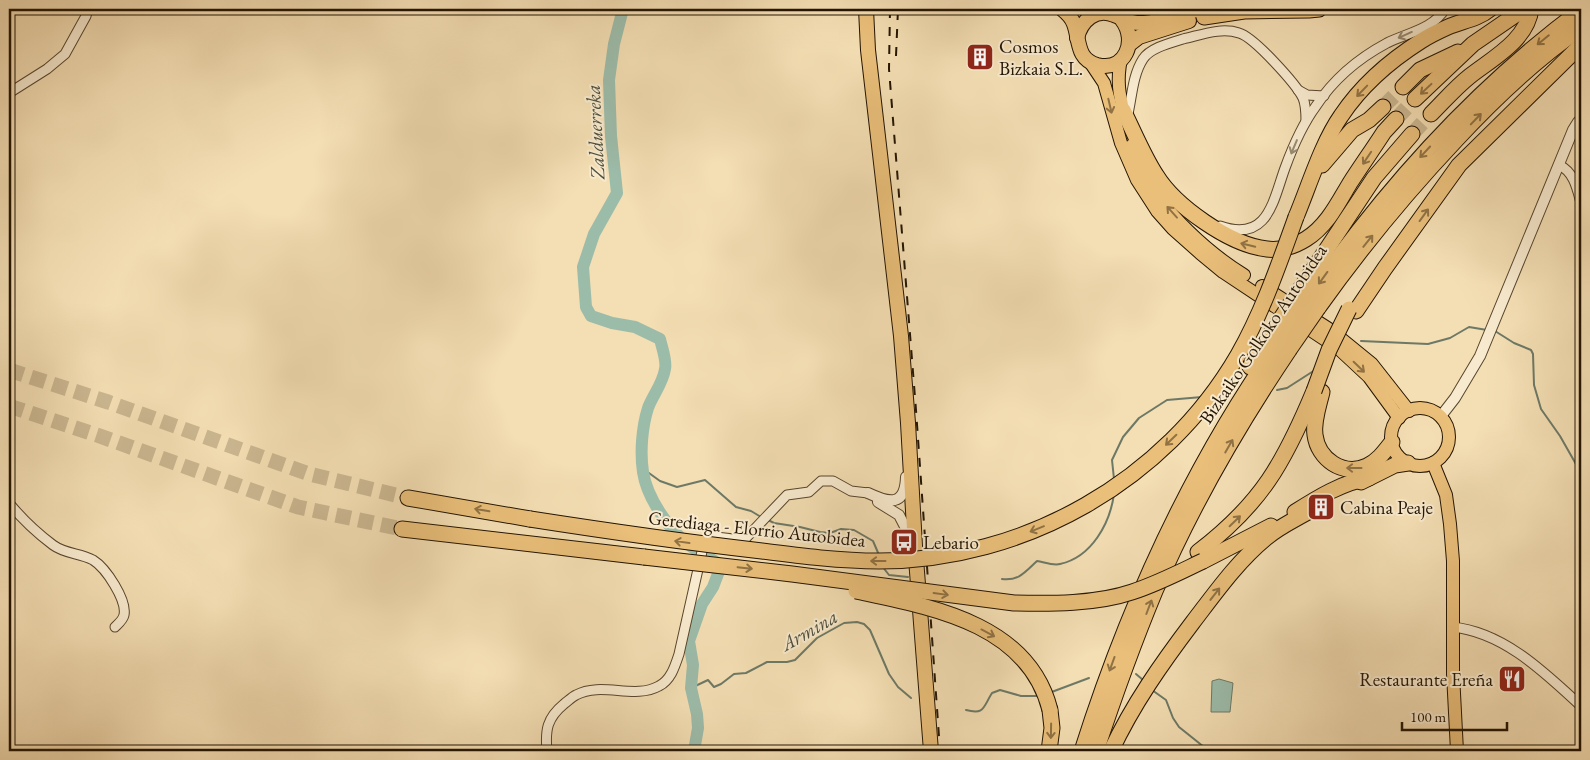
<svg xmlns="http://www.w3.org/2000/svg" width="1590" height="760" viewBox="0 0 1590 760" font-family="'EB Garamond',serif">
<rect width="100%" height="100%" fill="#f4deb3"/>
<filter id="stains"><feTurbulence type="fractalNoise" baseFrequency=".004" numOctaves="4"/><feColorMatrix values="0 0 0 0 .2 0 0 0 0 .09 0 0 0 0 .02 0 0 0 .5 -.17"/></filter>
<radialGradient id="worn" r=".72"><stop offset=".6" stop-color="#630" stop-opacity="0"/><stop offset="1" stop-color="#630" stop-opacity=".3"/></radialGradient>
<path fill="#9cbcaa" stroke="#6c7967" d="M 1219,679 L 1233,683 L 1230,712 L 1211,712 L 1212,681 Z"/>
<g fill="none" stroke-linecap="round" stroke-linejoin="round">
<g stroke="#6c7967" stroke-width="2">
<path d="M 1495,331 L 1514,343 L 1531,350 L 1533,354 L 1534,385 L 1541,409 L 1560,436 L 1581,473"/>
<path d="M 1361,341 L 1428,344 L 1450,338 L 1469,327 L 1487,330"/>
<path d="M 1277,390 L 1287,388 L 1315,370"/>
<path d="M 642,468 L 660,481 L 677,487 L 705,480 L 736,507 L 751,511 L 761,517"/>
<path d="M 1114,479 L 1112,460 L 1123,437 L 1139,418 L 1167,400 L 1202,397"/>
<path d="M 768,520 L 774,523 L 800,527 L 820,532 L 830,533 L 841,529 L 854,530 L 873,541 L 879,555"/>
<path d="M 882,566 L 889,575 L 908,577"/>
<path d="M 1002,579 C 1019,581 1025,572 1037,561 C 1044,562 1053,566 1060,564 C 1092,557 1110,523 1114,494"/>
<path d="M 1136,674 L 1143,680"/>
<path d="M 691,688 L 708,680 L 714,687 L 721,684 L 734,674 L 746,673 L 767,662 L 787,662 L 795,660 L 817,638 L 844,623 L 857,622 L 864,624 L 870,630 L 889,674 L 898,687 L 911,698"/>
<path d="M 1152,690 L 1166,700 L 1173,718 L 1179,727 L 1209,751"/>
<path d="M 1049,693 L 1089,678"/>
<path d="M 966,710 C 985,715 983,707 992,693 L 1000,690 L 1021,696 L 1038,696"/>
</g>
<path stroke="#9cbcaa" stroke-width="12" d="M 623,9 L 614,44 L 609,80 L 611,136 L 617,193 L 594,234 L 583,267 L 586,307 L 591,316 L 612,323 L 635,327 L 660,339 C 662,348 667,361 665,369 C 663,383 653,395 648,408 C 642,427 640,452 643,472 C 647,498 669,530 689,545 C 700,553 711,557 721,566 L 713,587 L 702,604 L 689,641 L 693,665 L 691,688 L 697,714 L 698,728 L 694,751"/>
<g stroke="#cab690" stroke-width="15" stroke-dasharray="15 8" stroke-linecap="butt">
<path d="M 1383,107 L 1403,87"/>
<path d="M 1396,119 L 1415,99"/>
<path d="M 1412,134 L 1431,114"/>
<path d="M 9,370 L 108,402 L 309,474 L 408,498"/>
<path d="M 9,406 L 97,435 L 298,507 L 402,529"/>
</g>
<g stroke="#57462e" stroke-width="11">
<g id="minor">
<path d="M 1298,90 L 1307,95 L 1324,96"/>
<path d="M 9,93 L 47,69 L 65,54 L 86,16 L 88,9"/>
<path d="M 1127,118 C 1132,99 1132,76 1143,59 C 1150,48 1170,43 1183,39 C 1201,35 1221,27 1239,33 C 1254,37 1296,84 1303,98 C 1306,105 1306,113 1306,121"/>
<path d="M 1559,165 C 1574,172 1577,188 1581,203"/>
<path d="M 1220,226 C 1268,243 1273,201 1285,168 C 1293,146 1302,125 1316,106 C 1333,80 1359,58 1387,43 C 1407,33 1433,29 1445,9"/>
<path d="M 9,503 C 22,519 37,533 53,545 C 65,554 80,553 93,560 C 106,568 127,600 124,615 C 123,620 118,624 115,627"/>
<path d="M 1452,627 C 1504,632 1545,673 1581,706"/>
<path d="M 547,751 C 545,730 547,718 564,704 C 568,701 572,697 576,695 C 602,681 634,700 659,686 C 671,680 675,666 679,654 L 703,547 L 709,538 C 721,535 734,542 746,538 L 787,495 L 809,492 L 821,481 L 833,481 L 851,491 L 868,493"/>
</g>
</g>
<g stroke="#57462e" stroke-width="12">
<g id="tertiary">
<path d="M 1441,416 L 1455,398 L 1480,356 L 1573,130 L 1578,122 L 1581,119"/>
<path d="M 868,493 C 889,503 905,507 906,477"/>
<path d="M 878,502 L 899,515 L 913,542"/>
</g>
</g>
<g stroke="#231402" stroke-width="14">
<g id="primary">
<path d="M 1121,59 C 1116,83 1120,96 1125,119"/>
<path d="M 1090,62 L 1104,83 L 1121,143 L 1137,180 L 1157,211 L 1173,229 L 1200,253 L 1223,272 L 1339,349 L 1369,377 L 1399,418"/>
<path d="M 1132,145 C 1136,155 1140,165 1144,174 C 1164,213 1208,253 1244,275"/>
<path d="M 1262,286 L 1329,329 L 1372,364 L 1409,411"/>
<circle cx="1420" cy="437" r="29"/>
<path d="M 1433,463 L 1446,495 L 1450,524 L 1453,561 L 1453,674 L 1457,751"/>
</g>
</g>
<g stroke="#231402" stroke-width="16">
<g id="trunk">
<path d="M 866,9 L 868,50 L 901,336 L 908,423 L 915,546 L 931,751"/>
<path d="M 1062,9 C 1067,13 1072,18 1074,24 C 1080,40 1076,59 1097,65 C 1125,72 1138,41 1122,20"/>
<path d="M 1077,38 C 1081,21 1096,7 1114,15 C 1125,19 1132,24 1144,23 C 1163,21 1183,13 1201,9"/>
<path d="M 1130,44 L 1139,37 L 1189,21"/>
</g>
</g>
<g stroke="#231402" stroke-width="17">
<g id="motorway">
<path d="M 1204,17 L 1244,11 L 1309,10 L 1319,9"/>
<path d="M 1403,87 L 1420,70 L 1458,52"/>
<path d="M 1415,99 L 1473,44 L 1524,9"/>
<path d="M 1123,110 C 1134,132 1143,155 1156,175 C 1175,206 1230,245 1267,249 C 1280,251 1295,246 1306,239 C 1327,226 1338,203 1350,183 C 1361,166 1373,149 1384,132 L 1396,119"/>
<path d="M 1431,114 C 1444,101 1456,87 1470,76 C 1493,58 1527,40 1531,9"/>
<path d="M 1322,165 L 1352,130 L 1369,120 L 1383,107"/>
<path d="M 1296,217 C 1309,186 1322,143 1341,116 C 1361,86 1391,60 1421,41 C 1429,36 1439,31 1448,27 C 1462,21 1478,19 1490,9"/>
<path d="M 1299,291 L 1374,178 L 1412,134"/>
<path d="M 1310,297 C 1385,189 1475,89 1581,10"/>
<path d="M 1318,308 C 1360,249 1406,193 1456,140 C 1494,99 1535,60 1581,28"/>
<path d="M 1356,311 L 1385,268 L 1459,165 L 1581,45"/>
<path d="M 1250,367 L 1270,335"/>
<path d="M 1322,392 C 1319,405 1313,421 1315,435 C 1318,459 1343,477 1367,466 C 1378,461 1385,451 1392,442"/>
<path d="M 1361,482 L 1395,465 L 1408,463"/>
<path d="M 408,498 L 530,519"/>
<path d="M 1295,512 C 1317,498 1343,482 1369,478"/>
<path d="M 402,529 L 644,557"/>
<path d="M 1198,552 C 1261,504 1284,463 1314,391"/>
<path d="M 1203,561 L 1271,526"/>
<path d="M 1049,751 L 1052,728 L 1050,710"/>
<path d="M 1082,751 C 1128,606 1191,467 1279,342"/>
<path d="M 1096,751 C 1114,697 1133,644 1155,591 C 1191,507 1238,426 1289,350"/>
<path d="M 1111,751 C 1133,704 1162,663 1193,622 C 1216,592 1237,562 1266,538 C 1279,527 1294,520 1308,512"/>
</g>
</g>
<use href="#minor" stroke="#f8eace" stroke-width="9"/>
<use href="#tertiary" stroke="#f8eace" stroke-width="10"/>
<use href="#primary" stroke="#eabf7a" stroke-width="12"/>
<use href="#trunk" stroke="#eabf7a" stroke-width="14"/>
<use href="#motorway" stroke="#eabf7a" stroke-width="15"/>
<g stroke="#231402" stroke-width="2" stroke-dasharray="9 9" stroke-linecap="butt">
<path d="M 890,9 L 889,69 L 916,410 L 940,751"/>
<path d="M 896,56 L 898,9"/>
</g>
<g stroke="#231402" stroke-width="17" stroke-linecap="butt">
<g id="motorway-bridge">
<path d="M 1270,335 L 1299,291"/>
<path d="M 1279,342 L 1310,297"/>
<path d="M 1289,350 L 1318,308"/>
<path d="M 1314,391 L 1329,350 L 1349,309"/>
<path d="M 530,519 C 607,531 684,542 762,551 C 801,556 840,561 879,561 C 1024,561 1165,481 1238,355 C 1263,311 1279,264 1296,217"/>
<path d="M 644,557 L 792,574 L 1014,603 C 1050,604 1097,604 1132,592 C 1157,584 1180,572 1203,561"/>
<path d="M 856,591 C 931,607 1028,623 1050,710"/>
</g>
</g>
<use href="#motorway-bridge" stroke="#eabf7a" stroke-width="15"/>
</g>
<defs><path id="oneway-shaft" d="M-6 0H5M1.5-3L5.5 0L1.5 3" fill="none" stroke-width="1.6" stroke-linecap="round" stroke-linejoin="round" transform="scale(1.25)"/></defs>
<g stroke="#988a72">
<use href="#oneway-shaft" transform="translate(1405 35) rotate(156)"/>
<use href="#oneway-shaft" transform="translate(1294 147) rotate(113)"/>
</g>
<g stroke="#907244">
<use href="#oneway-shaft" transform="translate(1543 40) rotate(141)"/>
<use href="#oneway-shaft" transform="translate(1426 89) rotate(137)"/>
<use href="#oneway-shaft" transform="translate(1362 91) rotate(134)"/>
<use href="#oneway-shaft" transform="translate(1110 106) rotate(77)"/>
<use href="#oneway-shaft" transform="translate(1476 119) rotate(-46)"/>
<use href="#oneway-shaft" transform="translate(1425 152) rotate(133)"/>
<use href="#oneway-shaft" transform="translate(1367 158) rotate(124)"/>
<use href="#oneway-shaft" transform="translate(1172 212) rotate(-132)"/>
<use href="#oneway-shaft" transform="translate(1424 215) rotate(-54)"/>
<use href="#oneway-shaft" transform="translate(1368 241) rotate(-51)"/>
<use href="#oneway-shaft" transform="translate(1248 245) rotate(-166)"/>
<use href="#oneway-shaft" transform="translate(1323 278) rotate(126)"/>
<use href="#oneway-shaft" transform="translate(1359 367) rotate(44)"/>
<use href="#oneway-shaft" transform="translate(1171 440) rotate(136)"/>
<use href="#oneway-shaft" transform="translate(1229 446) rotate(-60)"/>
<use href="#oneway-shaft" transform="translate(1354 468) rotate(180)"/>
<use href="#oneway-shaft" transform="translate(482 510) rotate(-170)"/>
<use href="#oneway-shaft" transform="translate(1235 521) rotate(-44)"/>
<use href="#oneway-shaft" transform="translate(1037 529) rotate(158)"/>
<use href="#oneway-shaft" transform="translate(682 542) rotate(-172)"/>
<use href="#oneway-shaft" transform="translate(878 561) rotate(-180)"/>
<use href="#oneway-shaft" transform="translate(745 568) rotate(6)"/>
<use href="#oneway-shaft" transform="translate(941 594) rotate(8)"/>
<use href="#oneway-shaft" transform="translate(1215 594) rotate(-52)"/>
<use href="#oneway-shaft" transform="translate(1149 607) rotate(-69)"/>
<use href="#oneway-shaft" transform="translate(988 633) rotate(28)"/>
<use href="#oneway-shaft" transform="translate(1112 664) rotate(110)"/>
<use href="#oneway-shaft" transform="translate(1051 731) rotate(91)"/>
</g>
<defs>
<g id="building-square" transform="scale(1.4375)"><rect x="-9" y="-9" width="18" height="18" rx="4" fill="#8f2418" stroke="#f8eace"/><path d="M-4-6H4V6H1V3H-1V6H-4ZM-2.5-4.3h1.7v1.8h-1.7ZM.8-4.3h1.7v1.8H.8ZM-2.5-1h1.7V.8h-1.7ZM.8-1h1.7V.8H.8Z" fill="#fff"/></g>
<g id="bus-square" transform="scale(1.4375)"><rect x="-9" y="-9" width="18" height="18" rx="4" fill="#8f2418" stroke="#f8eace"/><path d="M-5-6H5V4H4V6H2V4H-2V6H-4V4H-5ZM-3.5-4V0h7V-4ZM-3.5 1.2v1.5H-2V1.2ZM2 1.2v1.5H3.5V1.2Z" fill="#fff"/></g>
<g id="restaurant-square" transform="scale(1.4375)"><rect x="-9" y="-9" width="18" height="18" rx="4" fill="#8f2418" stroke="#f8eace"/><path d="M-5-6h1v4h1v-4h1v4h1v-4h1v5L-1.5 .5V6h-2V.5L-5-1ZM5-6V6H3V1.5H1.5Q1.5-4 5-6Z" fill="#fff"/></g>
</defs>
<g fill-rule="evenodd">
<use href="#building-square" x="980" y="57"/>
<use href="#building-square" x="1321" y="507"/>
<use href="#bus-square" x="904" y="542"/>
<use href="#restaurant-square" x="1512" y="679"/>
</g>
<g text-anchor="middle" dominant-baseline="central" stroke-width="4" stroke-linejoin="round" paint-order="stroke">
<g font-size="19" fill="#231402" stroke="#f8eace" text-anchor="start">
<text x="999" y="46">Cosmos<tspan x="999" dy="22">Bizkaia S.L.</tspan></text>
<text x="1340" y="507">Cabina Peaje</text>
<text x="923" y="542">Lebario</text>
<text x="1493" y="679" text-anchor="end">Restaurante Ereña</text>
</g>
<g font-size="19" fill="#231402" stroke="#f8eace">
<text transform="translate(1263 334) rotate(-56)">Bizkaiko Golkoko Autobidea</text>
<text transform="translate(757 529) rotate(6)">Gerediaga - Elorrio Autobidea</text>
</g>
<g font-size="20" font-style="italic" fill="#4d4f3d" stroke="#f8eace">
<text transform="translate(595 132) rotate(-93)">Zalduerreka</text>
<text transform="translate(809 630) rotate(-30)">Armina</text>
</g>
</g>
<rect width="1590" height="760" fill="none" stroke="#f4deb3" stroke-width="30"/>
<rect x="10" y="10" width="1570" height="740" fill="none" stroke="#231402" stroke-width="2.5"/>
<rect x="15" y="15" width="1560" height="730" fill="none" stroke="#231402"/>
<path d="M1402 722v8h105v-8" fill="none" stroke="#231402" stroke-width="2.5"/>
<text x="1410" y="722" font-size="15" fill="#231402" stroke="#f8eace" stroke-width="4" paint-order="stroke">100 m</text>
<rect width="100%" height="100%" filter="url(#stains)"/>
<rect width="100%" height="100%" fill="url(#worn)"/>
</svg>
